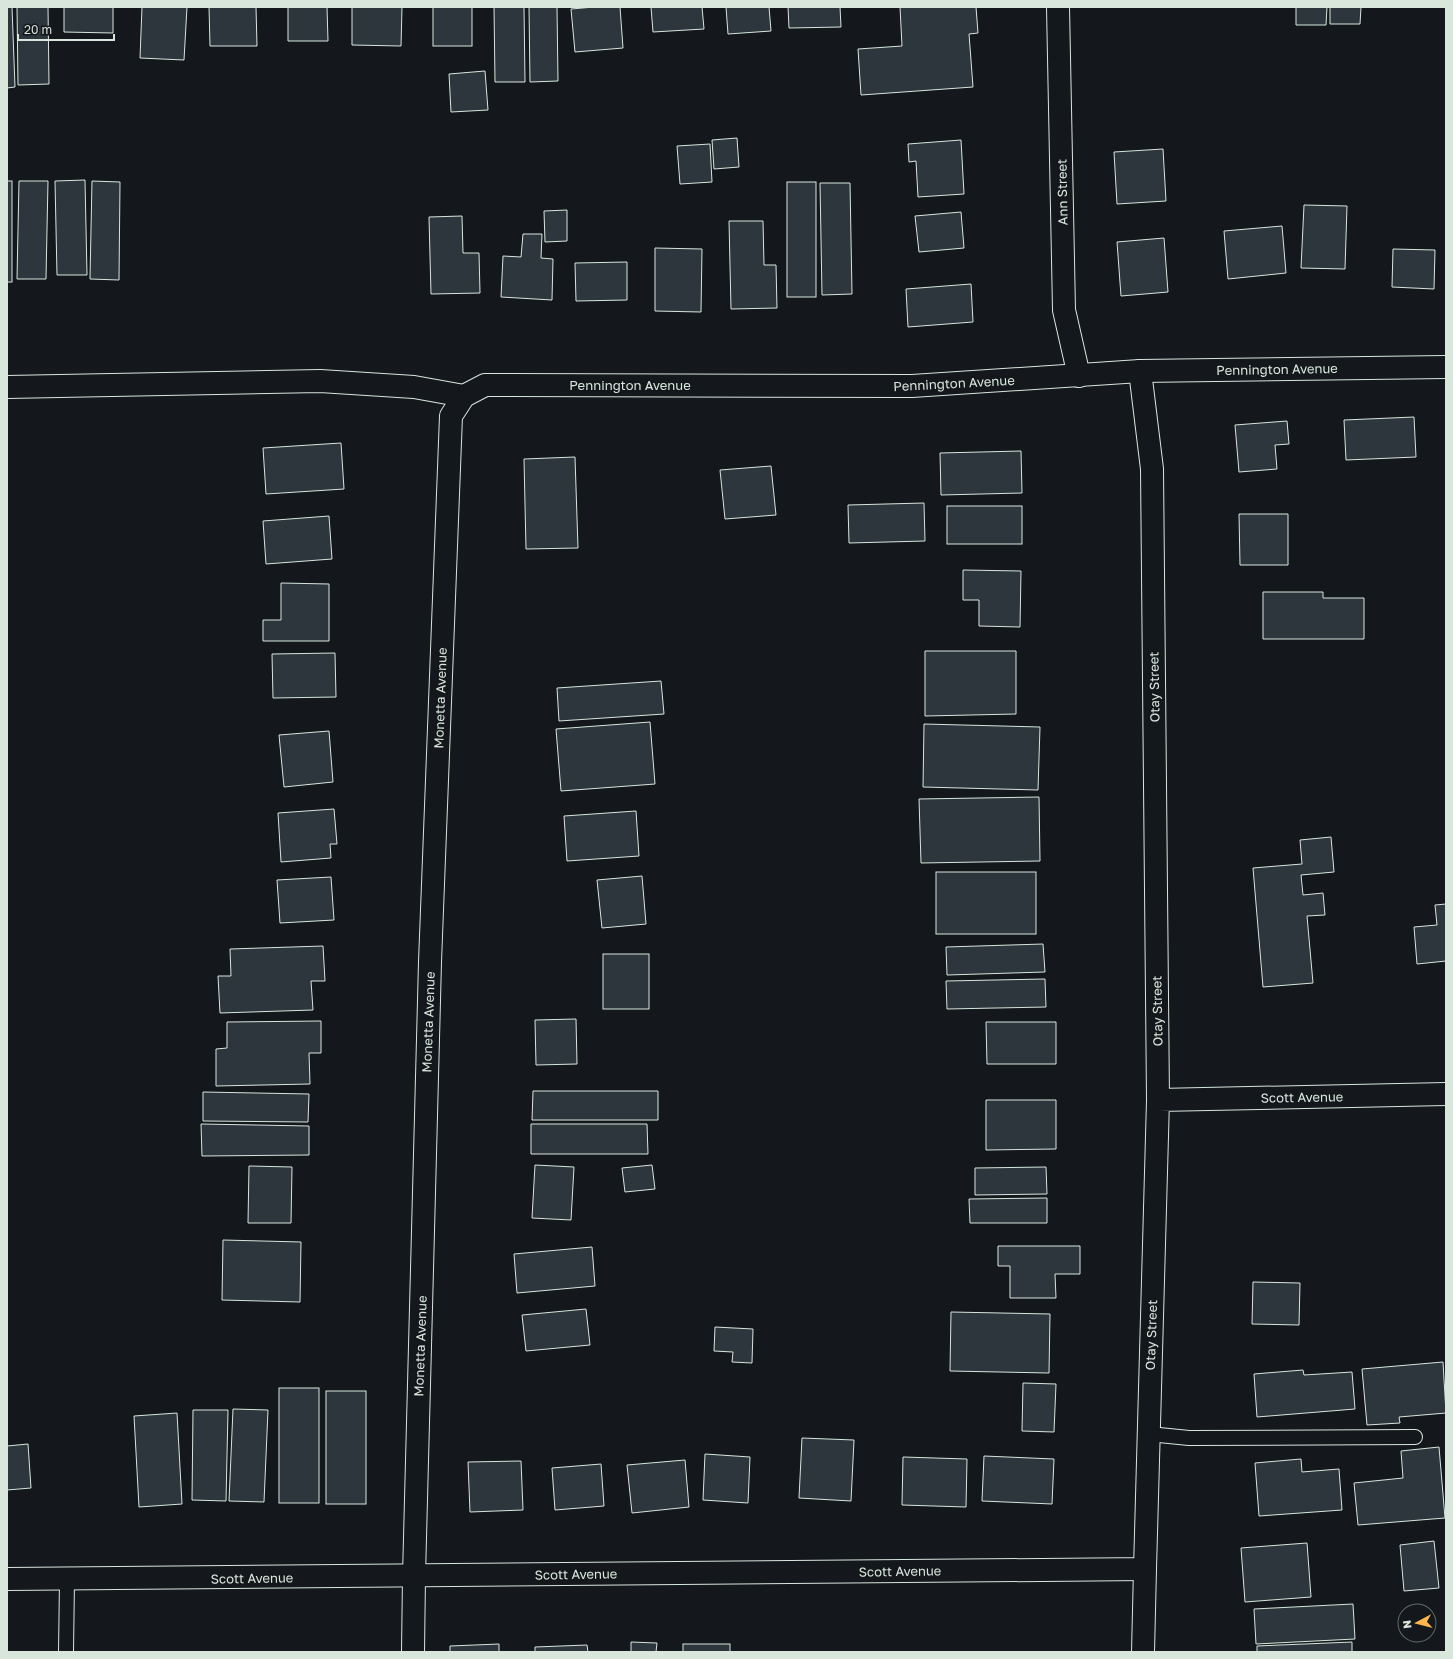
<svg xmlns="http://www.w3.org/2000/svg" width="1453" height="1659" viewBox="0 0 1453 1659" font-family="'Golos Text',sans-serif">
<rect width="100%" height="100%" fill="#14181c"/>
<g fill="#2c363c" stroke="#d8e6dc">
<path d="M 7,7 L 12,7 L 15,87 L 7,88 Z"/>
<path d="M 17,7 L 48,7 L 49,84 L 18,85 Z"/>
<path d="M 64,7 L 113,7 L 113,33 L 64,32 Z"/>
<path d="M 142,7 L 187,7 L 184,60 L 140,58 Z"/>
<path d="M 209,7 L 256,7 L 257,46 L 210,46 Z"/>
<path d="M 288,7 L 327,7 L 328,41 L 288,41 Z"/>
<path d="M 352,7 L 402,7 L 401,46 L 352,45 Z"/>
<rect x="433" y="7" width="39" height="39"/>
<path d="M 494,7 L 524,7 L 525,82 L 495,82 Z"/>
<path d="M 529,7 L 557,7 L 558,81 L 530,82 Z"/>
<path d="M 594,7 L 620,7 L 623,48 L 575,52 L 571,9 Z"/>
<path d="M 651,7 L 702,7 L 704,29 L 653,32 Z"/>
<path d="M 726,7 L 769,7 L 771,31 L 728,34 Z"/>
<path d="M 788,7 L 840,7 L 841,27 L 789,28 Z"/>
<path d="M 900,7 L 976,7 L 978,33 L 969,34 L 973,87 L 861,95 L 858,49 L 902,46 Z"/>
<path d="M 1296,7 L 1327,7 L 1326,25 L 1296,25 Z"/>
<path d="M 1330,7 L 1361,7 L 1360,24 L 1330,24 Z"/>
<path d="M 485,71 L 488,110 L 451,112 L 449,74 Z"/>
<path d="M 737,138 L 739,167 L 714,169 L 712,140 Z"/>
<path d="M 961,140 L 964,194 L 918,197 L 916,161 L 909,162 L 908,144 Z"/>
<path d="M 710,144 L 712,182 L 680,184 L 677,146 Z"/>
<path d="M 1163,149 L 1166,201 L 1117,204 L 1114,152 Z"/>
<path d="M 85,180 L 87,275 L 57,275 L 55,181 Z"/>
<rect x="7" y="181" width="5" height="101"/>
<path d="M 19,181 L 48,181 L 46,279 L 17,279 Z"/>
<path d="M 92,181 L 120,182 L 119,280 L 90,279 Z"/>
<rect x="787" y="182" width="29" height="115"/>
<path d="M 820,183 L 850,183 L 852,294 L 822,295 Z"/>
<path d="M 1304,205 L 1347,206 L 1345,269 L 1301,268 Z"/>
<path d="M 567,210 L 567,241 L 545,242 L 544,211 Z"/>
<path d="M 961,212 L 964,248 L 919,252 L 915,216 Z"/>
<path d="M 462,216 L 463,253 L 479,253 L 480,293 L 431,294 L 429,217 Z"/>
<path d="M 729,221 L 763,221 L 764,265 L 776,265 L 777,308 L 731,309 Z"/>
<path d="M 1282,226 L 1286,273 L 1228,279 L 1224,231 Z"/>
<path d="M 523,234 L 542,234 L 541,258 L 553,259 L 552,300 L 501,297 L 503,256 L 521,257 Z"/>
<path d="M 1164,238 L 1168,292 L 1121,296 L 1117,242 Z"/>
<path d="M 655,248 L 702,249 L 701,312 L 655,311 Z"/>
<path d="M 1393,249 L 1435,250 L 1434,289 L 1392,287 Z"/>
<path d="M 627,262 L 627,300 L 576,301 L 575,263 Z"/>
<path d="M 971,284 L 973,322 L 908,327 L 906,289 Z"/>
<path d="M 1414,417 L 1416,457 L 1346,460 L 1344,420 Z"/>
<path d="M 1287,421 L 1289,444 L 1275,445 L 1277,469 L 1239,472 L 1235,425 Z"/>
<path d="M 341,443 L 344,489 L 266,494 L 263,448 Z"/>
<path d="M 1021,451 L 1022,493 L 941,495 L 940,453 Z"/>
<path d="M 575,457 L 578,548 L 526,549 L 524,459 Z"/>
<path d="M 771,466 L 776,515 L 725,519 L 720,470 Z"/>
<path d="M 924,503 L 925,541 L 849,543 L 848,505 Z"/>
<rect x="947" y="506" width="75" height="38"/>
<path d="M 1239,514 L 1288,514 L 1288,565 L 1240,565 Z"/>
<path d="M 329,516 L 332,559 L 266,564 L 263,521 Z"/>
<path d="M 963,570 L 1021,571 L 1020,627 L 979,626 L 979,600 L 963,600 Z"/>
<path d="M 281,583 L 329,584 L 329,641 L 263,641 L 263,620 L 281,620 Z"/>
<path d="M 1263,592 L 1323,592 L 1323,598 L 1364,598 L 1364,639 L 1263,639 Z"/>
<path d="M 925,651 L 1016,651 L 1016,714 L 925,716 Z"/>
<path d="M 335,653 L 336,697 L 273,698 L 272,654 Z"/>
<path d="M 661,681 L 664,714 L 559,721 L 557,688 Z"/>
<path d="M 650,722 L 655,784 L 561,791 L 556,729 Z"/>
<path d="M 924,724 L 1040,727 L 1038,790 L 923,787 Z"/>
<path d="M 329,731 L 333,782 L 284,787 L 279,735 Z"/>
<path d="M 1039,797 L 1040,861 L 921,863 L 919,799 Z"/>
<path d="M 334,809 L 337,844 L 330,844 L 331,858 L 281,862 L 278,813 Z"/>
<path d="M 636,811 L 639,856 L 567,861 L 564,816 Z"/>
<path d="M 1331,837 L 1334,872 L 1301,875 L 1303,895 L 1323,893 L 1325,915 L 1307,916 L 1313,983 L 1263,987 L 1253,868 L 1302,864 L 1300,840 Z"/>
<rect x="936" y="872" width="100" height="62"/>
<path d="M 642,876 L 646,924 L 602,928 L 597,880 Z"/>
<path d="M 331,877 L 334,920 L 280,923 L 277,880 Z"/>
<path d="M 1446,904 L 1446,961 L 1417,964 L 1414,927 L 1437,925 L 1435,905 Z"/>
<path d="M 1043,944 L 1045,972 L 947,975 L 946,947 Z"/>
<path d="M 323,946 L 325,981 L 311,981 L 313,1010 L 220,1013 L 218,976 L 231,976 L 230,949 Z"/>
<rect x="603" y="954" width="46" height="55"/>
<path d="M 1045,979 L 1046,1007 L 947,1009 L 946,981 Z"/>
<path d="M 576,1019 L 577,1064 L 536,1065 L 535,1020 Z"/>
<path d="M 321,1021 L 321,1053 L 309,1053 L 310,1084 L 216,1086 L 216,1049 L 227,1048 L 227,1022 Z"/>
<path d="M 986,1022 L 1056,1022 L 1056,1064 L 987,1064 Z"/>
<path d="M 533,1091 L 658,1091 L 658,1120 L 532,1120 Z"/>
<path d="M 203,1092 L 309,1094 L 308,1122 L 203,1121 Z"/>
<path d="M 986,1100 L 1056,1100 L 1056,1149 L 986,1150 Z"/>
<path d="M 201,1124 L 309,1126 L 309,1155 L 202,1156 Z"/>
<path d="M 531,1124 L 647,1124 L 648,1154 L 531,1154 Z"/>
<path d="M 535,1165 L 574,1167 L 571,1220 L 532,1218 Z"/>
<path d="M 652,1165 L 655,1189 L 625,1192 L 622,1168 Z"/>
<path d="M 249,1166 L 292,1167 L 291,1223 L 248,1223 Z"/>
<path d="M 1046,1167 L 1047,1194 L 975,1195 L 975,1168 Z"/>
<path d="M 1047,1198 L 1047,1223 L 970,1223 L 969,1199 Z"/>
<path d="M 223,1240 L 301,1242 L 300,1302 L 222,1300 Z"/>
<path d="M 998,1246 L 1080,1246 L 1080,1274 L 1055,1274 L 1056,1298 L 1010,1298 L 1010,1266 L 998,1266 Z"/>
<path d="M 592,1247 L 595,1286 L 517,1293 L 514,1254 Z"/>
<path d="M 1253,1282 L 1300,1283 L 1299,1325 L 1252,1324 Z"/>
<path d="M 586,1309 L 590,1345 L 526,1351 L 522,1315 Z"/>
<path d="M 951,1312 L 1050,1314 L 1049,1373 L 950,1371 Z"/>
<path d="M 715,1327 L 753,1329 L 752,1363 L 732,1362 L 733,1352 L 714,1351 Z"/>
<path d="M 1443,1362 L 1446,1413 L 1399,1417 L 1400,1423 L 1367,1425 L 1362,1369 Z"/>
<path d="M 1303,1370 L 1304,1375 L 1352,1372 L 1355,1409 L 1257,1417 L 1254,1374 Z"/>
<path d="M 1023,1383 L 1056,1384 L 1054,1432 L 1022,1431 Z"/>
<rect x="279" y="1388" width="40" height="115"/>
<rect x="326" y="1391" width="40" height="113"/>
<path d="M 233,1409 L 268,1410 L 264,1502 L 229,1501 Z"/>
<path d="M 193,1410 L 228,1410 L 226,1501 L 192,1500 Z"/>
<path d="M 177,1413 L 182,1504 L 139,1507 L 134,1416 Z"/>
<path d="M 802,1438 L 854,1440 L 851,1501 L 799,1498 Z"/>
<path d="M 28,1444 L 31,1488 L 7,1490 L 7,1446 Z"/>
<path d="M 1439,1447 L 1445,1518 L 1358,1525 L 1354,1483 L 1403,1478 L 1401,1451 Z"/>
<path d="M 705,1454 L 750,1457 L 748,1503 L 703,1500 Z"/>
<path d="M 984,1456 L 1054,1459 L 1052,1504 L 982,1501 Z"/>
<path d="M 903,1457 L 967,1459 L 966,1507 L 902,1505 Z"/>
<path d="M 1301,1459 L 1302,1472 L 1339,1469 L 1342,1510 L 1259,1516 L 1255,1463 Z"/>
<path d="M 685,1460 L 689,1507 L 632,1513 L 627,1465 Z"/>
<path d="M 521,1461 L 523,1510 L 470,1512 L 468,1462 Z"/>
<path d="M 601,1464 L 604,1506 L 555,1510 L 552,1468 Z"/>
<path d="M 1434,1541 L 1439,1588 L 1404,1591 L 1400,1545 Z"/>
<path d="M 1307,1543 L 1311,1597 L 1245,1602 L 1241,1548 Z"/>
<path d="M 1353,1604 L 1355,1639 L 1256,1644 L 1254,1609 Z"/>
<path d="M 631,1642 L 657,1643 L 656,1652 L 631,1652 Z"/>
<path d="M 1352,1642 L 1352,1652 L 1257,1652 L 1257,1646 Z"/>
<path d="M 499,1644 L 499,1652 L 450,1652 L 450,1646 Z"/>
<rect x="683" y="1644" width="47" height="8"/>
<path d="M 587,1645 L 588,1652 L 535,1652 L 535,1647 Z"/>
</g>
<g fill="none" stroke-linecap="round" stroke-linejoin="round">
<g stroke="#d8e6dc" stroke-width="16">
<g id="service">
<path d="M 1149,1434 L 1189,1438 L 1415,1437"/>
<path d="M 66,1652 L 67,1580"/>
</g>
</g>
<g stroke="#d8e6dc" stroke-width="24">
<g id="minor">
<path d="M 1058,7 L 1064,310 L 1079,376"/>
<path d="M 1140,371 L 1152,469 L 1158,1100"/>
<path d="M 7,387 L 320,381 L 414,387 L 464,396"/>
<path d="M 413,1652 L 414,1576 L 430,962 L 451,416 L 464,396 L 485,385 L 912,386 L 1140,371 L 1446,367"/>
<path d="M 1143,1652 L 1145,1569"/>
</g>
</g>
<g stroke="#d8e6dc" stroke-width="24">
<path id="tertiary" d="M 7,1579 L 1145,1569 L 1158,1100 L 1446,1094"/>
</g>
<use href="#service" stroke="#14181c" stroke-width="14"/>
<use href="#minor" stroke="#14181c" stroke-width="22"/>
<use href="#tertiary" stroke="#14181c" stroke-width="22"/>
</g>
<g text-anchor="middle" dominant-baseline="central" stroke-width="3" stroke-linejoin="round" paint-order="stroke">
<g font-size="13" fill="#d8e6dc" stroke="#14181c">
<text transform="translate(1062 192) rotate(-91)">Ann Street</text>
<text transform="translate(1277 369) rotate(-1)">Pennington Avenue</text>
<text transform="translate(954 383) rotate(-3)">Pennington Avenue</text>
<text x="630" y="385">Pennington Avenue</text>
<text transform="translate(1154 687) rotate(-91)">Otay Street</text>
<text transform="translate(440 698) rotate(-88)">Monetta Avenue</text>
<text transform="translate(1157 1011) rotate(-91)">Otay Street</text>
<text transform="translate(428 1022) rotate(-88)">Monetta Avenue</text>
<text transform="translate(1302 1097) rotate(-1)">Scott Avenue</text>
<text transform="translate(1151 1335) rotate(-88)">Otay Street</text>
<text transform="translate(420 1346) rotate(-88)">Monetta Avenue</text>
<text transform="translate(900 1571) rotate(-1)">Scott Avenue</text>
<text transform="translate(576 1574) rotate(-1)">Scott Avenue</text>
<text transform="translate(252 1578) rotate(-1)">Scott Avenue</text>
</g>
</g>
<rect width="1453" height="1659" fill="none" stroke="#d8e6dc" stroke-width="16"/>
<g transform="translate(1417 1623) rotate(263)"><circle r="19" fill="#14181c" stroke="#626a69"/>
<path d="M0-3L7 15L0 10L-7 15Z" fill="#ffb74d"/>
<text y="-6" font-size="11" font-weight="bold" text-anchor="middle" fill="#d8e6dc">N</text>
</g>
<path d="M18 34v6h96v-6" fill="none" stroke="#d8e6dc" stroke-width="2"/>
<text x="24" y="34" font-size="12" fill="#d8e6dc" stroke="#14181c" stroke-width="3" paint-order="stroke">20 m</text>
</svg>
